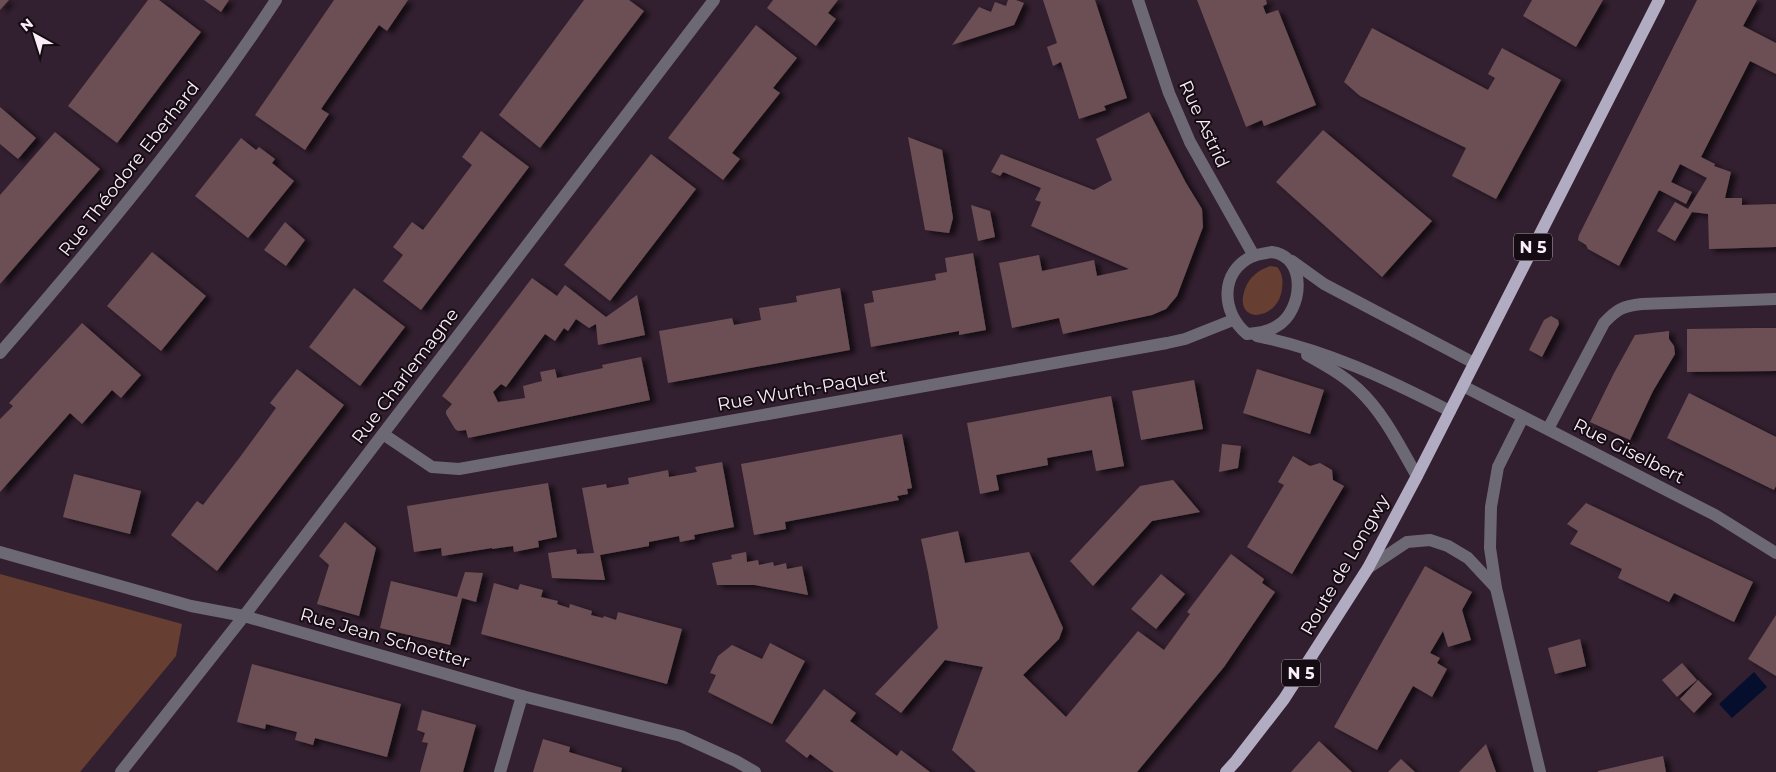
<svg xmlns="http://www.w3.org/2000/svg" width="1776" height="772" viewBox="0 0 1776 772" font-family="Montserrat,sans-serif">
<defs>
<filter id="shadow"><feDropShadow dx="5.5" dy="3" stdDeviation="2.5" flood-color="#0009"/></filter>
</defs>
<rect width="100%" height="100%" fill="#321f2f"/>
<g fill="#673e32">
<path d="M 1270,266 L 1277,267 C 1283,274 1283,281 1282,289 C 1278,322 1232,325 1245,289 C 1249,277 1259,270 1270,266 Z"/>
<path d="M 0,574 L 182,624 L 176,656 L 80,772 L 0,772 Z"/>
</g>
<path fill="#050f2d" d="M 1754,672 L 1767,687 L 1732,718 L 1719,704 Z"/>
<g fill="#6c4f55" filter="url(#shadow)">
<path d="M 0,0 L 9,0 L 0,10 Z"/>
<path d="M 148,0 L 159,0 L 201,32 L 117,143 L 68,106 Z"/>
<path d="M 204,0 L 229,0 L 221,12 Z"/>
<path d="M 334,0 L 408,0 L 387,31 L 379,25 L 361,51 L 321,109 L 329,114 L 305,150 L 255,115 Z"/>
<path d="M 584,0 L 629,0 L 644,11 L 540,148 L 499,115 Z"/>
<path d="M 773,0 L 838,0 L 828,13 L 836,19 L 816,46 L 767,8 Z"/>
<path d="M 1008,0 L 1016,0 L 1024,3 L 1014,25 L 952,45 L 979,7 L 991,12 L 995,2 L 1006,6 Z"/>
<path d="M 1043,0 L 1095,0 L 1127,98 L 1104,106 L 1106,110 L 1079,119 L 1061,62 L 1053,66 L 1047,47 L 1057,43 Z"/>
<path d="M 1197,0 L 1266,0 L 1267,4 L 1263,6 L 1266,14 L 1278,10 L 1316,105 L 1264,126 L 1262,120 L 1246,127 Z"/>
<path d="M 1532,0 L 1603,0 L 1576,47 L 1523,16 Z"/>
<path d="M 1697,0 L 1757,0 L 1743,26 L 1776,43 L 1776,74 L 1750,61 L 1701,157 L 1715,164 L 1714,166 L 1731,172 L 1725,198 L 1742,198 L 1742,205 L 1776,204 L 1776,247 L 1709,249 L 1708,214 L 1692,212 L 1675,241 L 1657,231 L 1675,202 L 1688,209 L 1707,178 L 1680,164 L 1671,182 L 1692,192 L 1686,204 L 1659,190 L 1619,266 L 1588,249 L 1586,245 L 1578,240 L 1579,235 Z"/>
<path d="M 756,25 L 797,58 L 773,88 L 780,93 L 732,153 L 740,159 L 723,180 L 668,138 Z"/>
<path d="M 1372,28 L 1488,90 L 1495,78 L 1488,74 L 1502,48 L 1561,80 L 1496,199 L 1452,176 L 1466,148 L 1360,96 L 1344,82 Z"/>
<path d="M 0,107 L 36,138 L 18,159 L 0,144 Z"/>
<path d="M 1149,112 L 1186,183 L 1202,209 L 1203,227 L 1177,296 L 1166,309 L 1152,315 L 1063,334 L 1059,318 L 1012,328 L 999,263 L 1039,255 L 1042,271 L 1094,260 L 1097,276 L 1129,269 L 1031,226 L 1041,202 L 1035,200 L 1041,188 L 1003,172 L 1000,176 L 991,172 L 1001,154 L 1094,190 L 1112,180 L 1096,139 Z"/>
<path d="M 1323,130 L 1432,221 L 1382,277 L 1276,182 Z"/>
<path d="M 481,131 L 529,167 L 421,310 L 383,281 L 403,255 L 393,247 L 412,222 L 423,230 L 472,165 L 462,157 Z"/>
<path d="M 55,132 L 100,169 L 0,284 L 0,195 Z"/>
<path d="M 908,137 L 942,150 L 953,218 L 949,233 L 925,230 Z"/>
<path d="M 241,138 L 256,150 L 259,147 L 275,159 L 272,163 L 294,181 L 248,238 L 195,196 Z"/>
<path d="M 651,154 L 696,189 L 610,301 L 564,265 Z"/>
<path d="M 971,205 L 990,211 L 995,237 L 978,241 Z"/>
<path d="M 285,222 L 305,240 L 286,266 L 264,250 Z"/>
<path d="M 152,252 L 206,296 L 161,351 L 107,306 Z"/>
<path d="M 973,253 L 986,330 L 959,335 L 959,331 L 871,347 L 864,304 L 874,302 L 872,291 L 936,280 L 935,274 L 947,272 L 945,258 Z"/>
<path d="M 532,278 L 557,296 L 565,285 L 606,317 L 637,295 L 645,335 L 598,345 L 596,324 L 589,328 L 576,319 L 568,331 L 564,328 L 555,341 L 545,334 L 506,387 L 501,384 L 493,392 L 498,402 L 525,398 L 523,386 L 542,381 L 540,372 L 555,369 L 557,378 L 603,368 L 602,365 L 641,357 L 650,400 L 468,438 L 466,430 L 458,431 L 455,429 L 446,414 L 446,411 L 452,404 L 442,396 Z"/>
<path d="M 354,288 L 405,327 L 360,386 L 309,347 Z"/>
<path d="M 840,288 L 850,350 L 668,383 L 659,331 L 732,318 L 734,325 L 761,320 L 759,308 L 797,302 L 796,296 Z"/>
<path d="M 1551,316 L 1558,320 L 1559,324 L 1542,357 L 1529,350 L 1544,320 Z"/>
<path d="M 82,323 L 141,375 L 121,398 L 112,390 L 82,424 L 70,413 L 0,492 L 0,419 L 13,406 L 9,403 Z"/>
<path d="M 1757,328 L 1776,328 L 1776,371 L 1687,372 L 1687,329 Z"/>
<path d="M 1669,331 L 1669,339 L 1674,346 L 1675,354 L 1653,391 L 1630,440 L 1590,422 L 1614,373 L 1635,335 Z"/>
<path d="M 297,369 L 344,405 L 217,571 L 171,535 L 197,501 L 203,505 L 240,457 L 276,408 L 270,403 Z"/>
<path d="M 1257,369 L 1324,390 L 1310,434 L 1243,413 Z"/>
<path d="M 1194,380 L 1203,429 L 1141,440 L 1132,391 Z"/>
<path d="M 1689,393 L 1776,437 L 1776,486 L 1774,490 L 1667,438 Z"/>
<path d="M 1111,396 L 1124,466 L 1096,471 L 1092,450 L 1047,458 L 1048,465 L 996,475 L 999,490 L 980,494 L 967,423 Z"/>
<path d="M 902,434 L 912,488 L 907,489 L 908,494 L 897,496 L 899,500 L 785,522 L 786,529 L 754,535 L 741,464 Z"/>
<path d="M 1222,444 L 1241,446 L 1238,468 L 1219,472 Z"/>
<path d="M 1293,456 L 1310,466 L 1320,463 L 1332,470 L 1333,480 L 1344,486 L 1292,574 L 1247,547 L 1284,485 L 1278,482 Z"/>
<path d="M 722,462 L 734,527 L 694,535 L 695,539 L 680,542 L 679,536 L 649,542 L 649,546 L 600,555 L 605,580 L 552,578 L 548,553 L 576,549 L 577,554 L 594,553 L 582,488 L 606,484 L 607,488 L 629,484 L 628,478 L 668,470 L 669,477 L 697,472 L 695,467 Z"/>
<path d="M 74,474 L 141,491 L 130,534 L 63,517 Z"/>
<path d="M 1173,480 L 1200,512 L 1152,521 L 1093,586 L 1070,561 L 1140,486 Z"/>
<path d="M 548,483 L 557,537 L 538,541 L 539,547 L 514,552 L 513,546 L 492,549 L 492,548 L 442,556 L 441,548 L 414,552 L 407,506 Z"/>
<path d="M 1586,503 L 1753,582 L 1734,622 L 1674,593 L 1669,602 L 1618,578 L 1622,569 L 1570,544 L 1578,531 L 1567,524 Z"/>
<path d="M 345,522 L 376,548 L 359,616 L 317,604 L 329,565 L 319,556 Z"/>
<path d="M 958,531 L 965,563 L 1029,552 L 1063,628 L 1059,639 L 1023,675 L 1066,717 L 1138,631 L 1164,650 L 1190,614 L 1187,612 L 1231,554 L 1264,579 L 1262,583 L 1275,592 L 1224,667 L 1137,772 L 976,772 L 952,750 L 983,667 L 945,660 L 901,713 L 875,694 L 938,628 L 928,572 L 921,539 Z"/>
<path d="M 746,552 L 747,562 L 758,560 L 759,565 L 773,562 L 774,566 L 786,563 L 787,569 L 802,566 L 808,595 L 755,585 L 717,585 L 712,563 L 732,559 L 731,555 Z"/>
<path d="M 1425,566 L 1472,592 L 1462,610 L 1471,640 L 1448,647 L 1443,631 L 1430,653 L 1440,658 L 1437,663 L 1447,669 L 1432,697 L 1413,686 L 1377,750 L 1334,727 Z"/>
<path d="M 465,572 L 483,573 L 476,602 L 462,598 L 450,645 L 380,628 L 391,581 L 457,597 Z"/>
<path d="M 1161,574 L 1185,594 L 1156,629 L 1131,609 Z"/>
<path d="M 494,583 L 518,590 L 520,584 L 543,590 L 541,597 L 558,601 L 557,604 L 569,608 L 570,604 L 592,611 L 591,615 L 603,618 L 604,616 L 616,620 L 618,612 L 682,629 L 667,684 L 481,634 Z"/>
<path d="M 1776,615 L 1776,676 L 1748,659 Z"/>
<path d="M 1580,639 L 1586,666 L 1555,674 L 1548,648 Z"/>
<path d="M 770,643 L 805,661 L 772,724 L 708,692 L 716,675 L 710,673 L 718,656 L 732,645 L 762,659 Z"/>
<path d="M 1682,663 L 1697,680 L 1677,697 L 1662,680 Z"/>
<path d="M 252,664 L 401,704 L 387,757 L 315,738 L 313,745 L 295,740 L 297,732 L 266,724 L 265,729 L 237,722 Z"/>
<path d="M 1698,680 L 1712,694 L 1694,713 L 1680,699 Z"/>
<path d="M 824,689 L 856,713 L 850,721 L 897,756 L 901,750 L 930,772 L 834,772 L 810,754 L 807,758 L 785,741 Z"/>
<path d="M 422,710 L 476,725 L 463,772 L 420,772 L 428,743 L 422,742 L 425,733 L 417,730 Z"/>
<path d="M 543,739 L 570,747 L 569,752 L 622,768 L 621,772 L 533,772 Z"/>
<path d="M 1319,741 L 1352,772 L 1291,772 Z"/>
<path d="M 1486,744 L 1496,772 L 1459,772 Z"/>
<path d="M 1663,756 L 1666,772 L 1598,772 L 1598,771 Z"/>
<path d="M 1401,759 L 1415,772 L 1388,772 Z"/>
</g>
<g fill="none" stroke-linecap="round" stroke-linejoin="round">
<g stroke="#6c6974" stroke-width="12">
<path d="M 1138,0 L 1169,93 L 1190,142 L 1254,256"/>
<path d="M 1272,252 C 1308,257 1303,311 1277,326 C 1268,332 1258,333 1247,334 C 1221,313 1219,271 1253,256 C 1259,254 1266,253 1272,252 Z"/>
<path d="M 1292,261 L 1324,284 L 1474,363"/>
<path d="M 1257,336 C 1327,350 1387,379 1450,411"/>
<path d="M 0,353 C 98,240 194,125 276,0"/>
<path d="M 1307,355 C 1325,365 1343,375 1358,389 C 1384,413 1400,447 1417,476"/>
<path d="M 1463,386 L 1715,515 L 1776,553"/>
<path d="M 1523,417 L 1498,467 L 1491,507 L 1490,548 L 1496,588 L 1540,772"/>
<path d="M 1548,429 L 1604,323 C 1617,309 1623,306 1642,304 L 1776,299"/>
<path d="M 383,434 L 432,467 L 459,469 L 1167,343 L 1185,339 L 1233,320"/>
<path d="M 0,552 L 191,606 L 244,616 L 522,696 L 681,736 L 736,761 L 755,772"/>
<path d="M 1368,568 L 1407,542 L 1430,540 L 1448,546 L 1468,558 L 1496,588"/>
<path d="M 121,772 L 244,616 L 714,0"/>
<path d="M 500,772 L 522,696"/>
</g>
<path stroke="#b2acc3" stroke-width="12" d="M 1226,772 L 1236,761 L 1284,699 L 1368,568 L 1417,476 L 1659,0"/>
</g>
<g text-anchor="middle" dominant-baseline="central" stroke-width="4" stroke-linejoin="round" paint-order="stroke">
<g fill="#150c13" stroke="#b5aab3" stroke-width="1">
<rect x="1514" y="233.5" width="38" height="27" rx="4"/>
<rect x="1282" y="659.5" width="38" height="27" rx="4"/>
</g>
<g font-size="16" font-weight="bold" fill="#faedf8">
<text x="1533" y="247">N 5</text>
<text x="1301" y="673">N 5</text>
</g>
<g font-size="18" fill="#faedf8" stroke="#150c13">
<text transform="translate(1204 124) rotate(65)">Rue Astrid</text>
<text transform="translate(129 169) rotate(-52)">Rue Théodore Eberhard</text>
<text transform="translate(405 376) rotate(-53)">Rue Charlemagne</text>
<text transform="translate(802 390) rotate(-10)">Rue Wurth-Paquet</text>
<text transform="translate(1629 451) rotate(27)">Rue Giselbert</text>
<text transform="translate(1345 565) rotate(-60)">Route de Longwy</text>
<text transform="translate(385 638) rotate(16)">Rue Jean Schoetter</text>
</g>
</g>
<g transform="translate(35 35) rotate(321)" stroke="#150c13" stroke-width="4" paint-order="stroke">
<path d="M0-4L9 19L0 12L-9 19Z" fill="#faedf8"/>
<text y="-8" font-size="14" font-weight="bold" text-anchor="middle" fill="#faedf8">N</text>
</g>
</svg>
